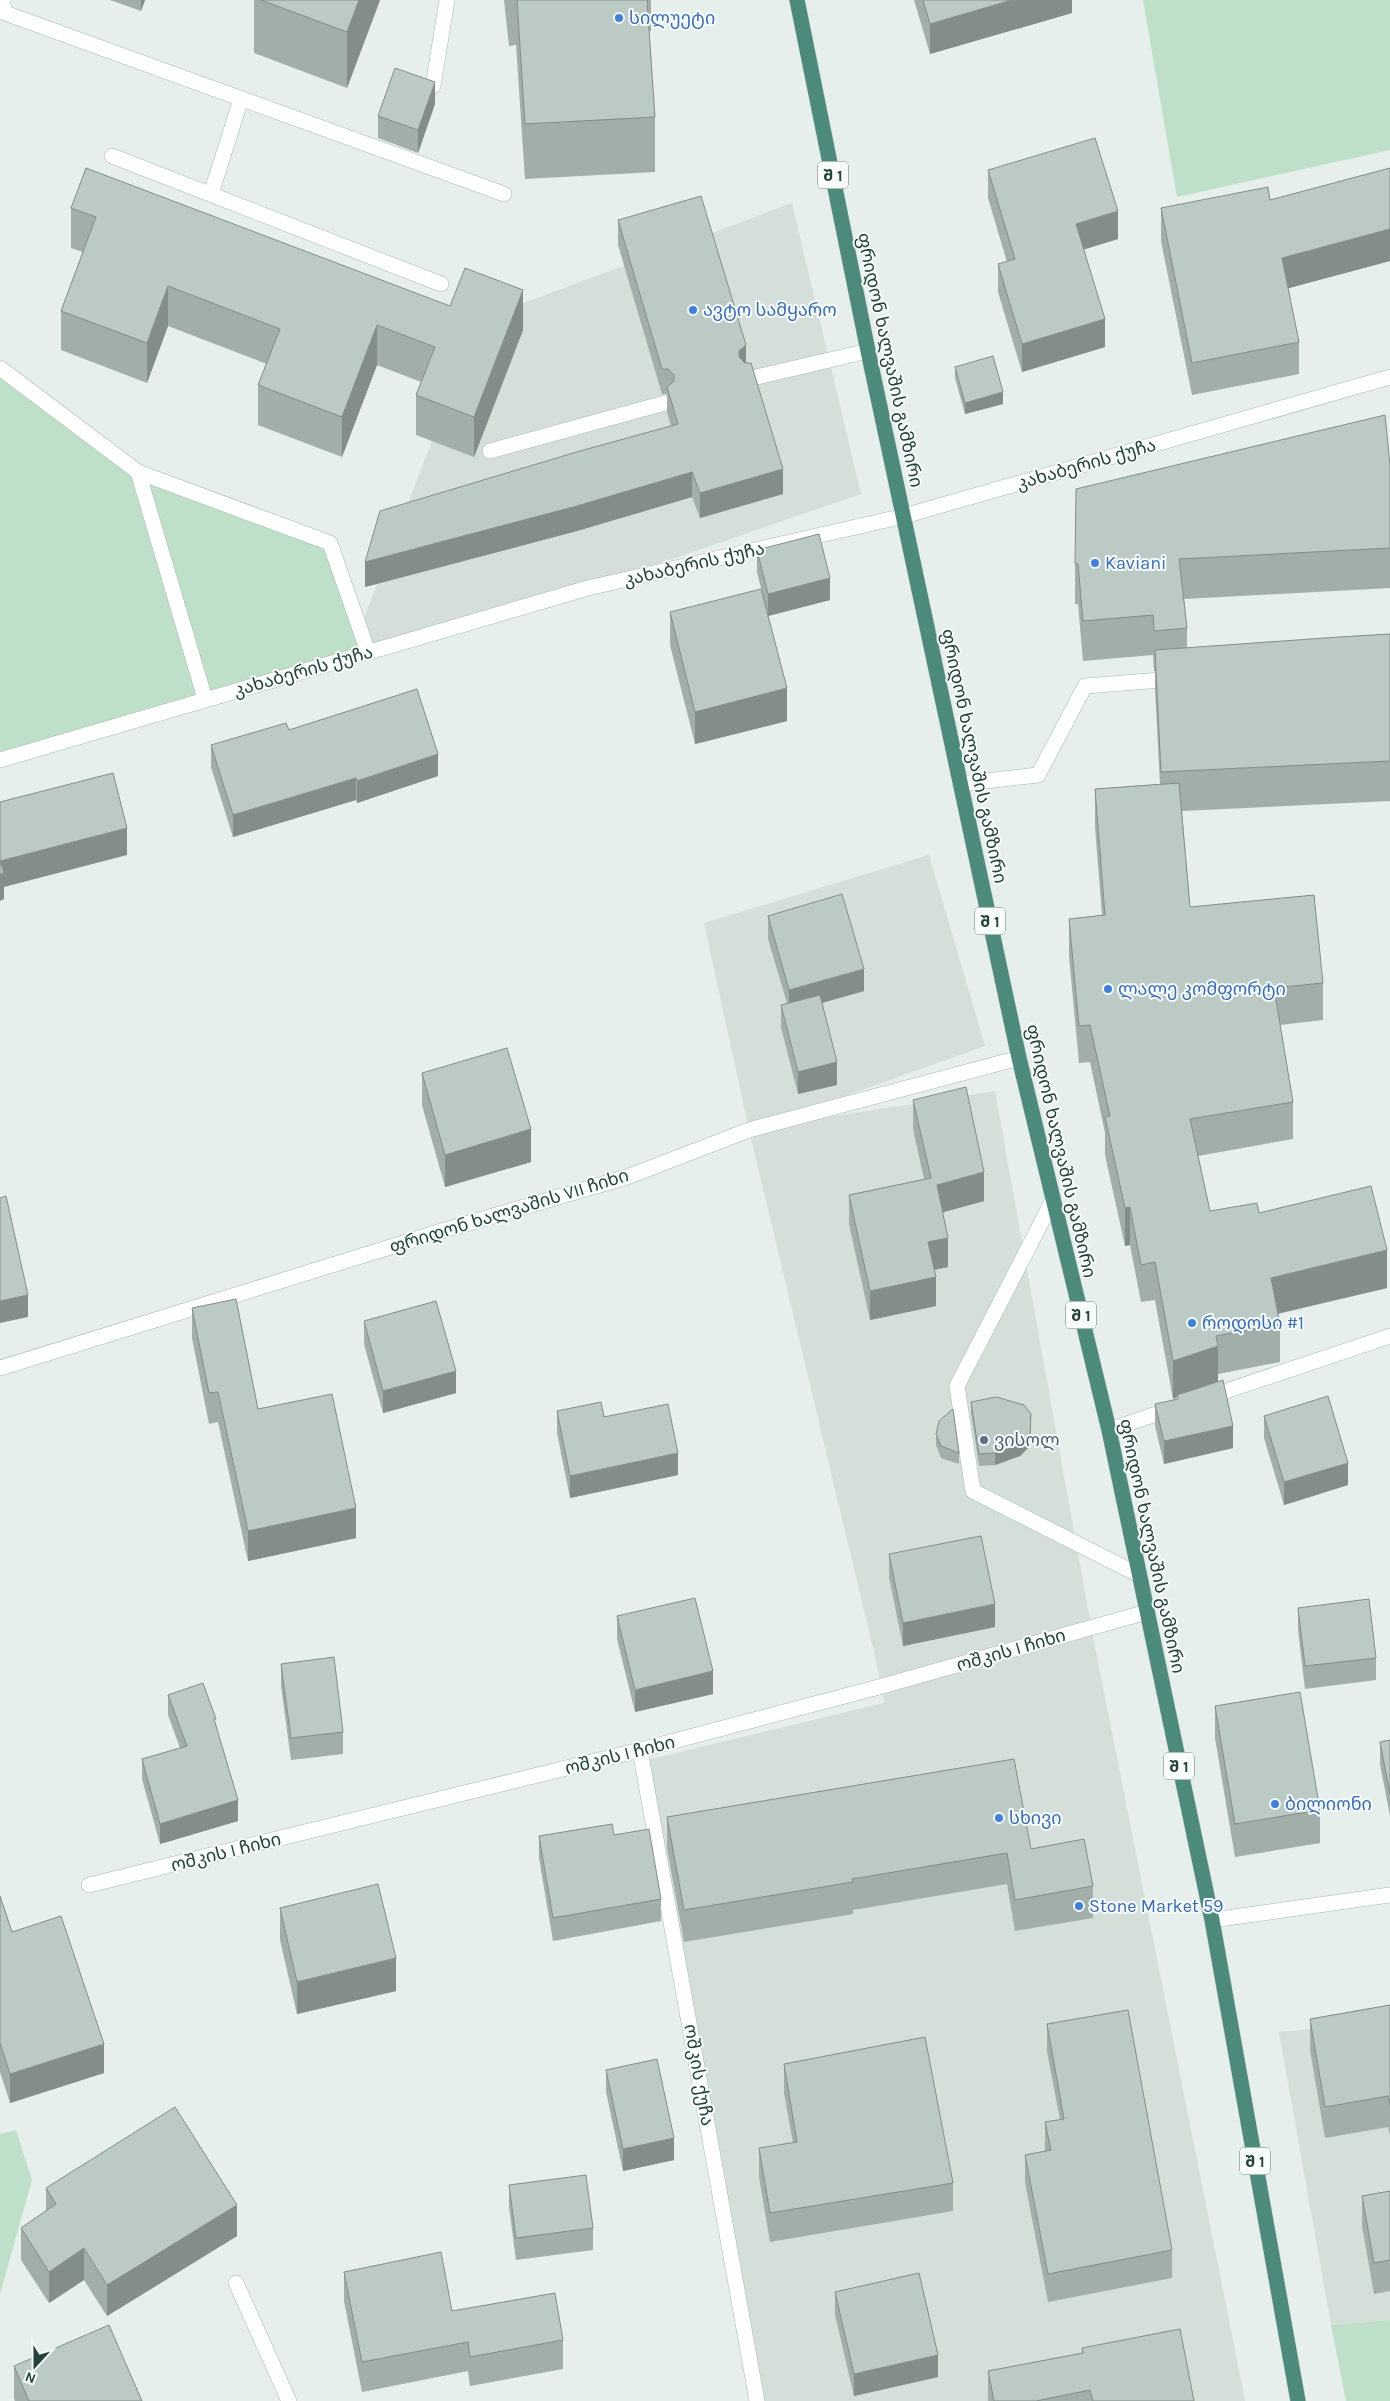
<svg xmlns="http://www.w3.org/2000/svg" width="1390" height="2401" viewBox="0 0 1390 2401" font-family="Karla,'Noto Sans Georgian',sans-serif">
<rect width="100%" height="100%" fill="#e6efeb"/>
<g fill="#d4dfda">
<path d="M 792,203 L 861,494 L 588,588 L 368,652 L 360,629 L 478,320 Z"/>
<path d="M 929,855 L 985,1046 L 753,1129 L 995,1091 L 1093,1637 L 1245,2401 L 765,2401 L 647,1760 L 884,1703 L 878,1669 L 749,1130 L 704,923 Z"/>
<path d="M 1390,2021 L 1390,2320 L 1331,2325 L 1279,2032 Z"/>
</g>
<g fill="#bfe0c8">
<path d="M 1143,0 L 1390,0 L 1390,150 L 1177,197 Z"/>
<path d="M 0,368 L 138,472 L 330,543 L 368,652 L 0,760 Z"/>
<path d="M 16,2130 L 32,2180 L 0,2294 L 0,2134 Z"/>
<path d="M 1390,2320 L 1390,2401 L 1346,2401 L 1331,2325 Z"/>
</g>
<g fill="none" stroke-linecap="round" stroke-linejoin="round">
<g stroke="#a8b8b2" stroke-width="16">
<g id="service">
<path d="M 2,0 L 5,13 L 504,194"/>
<path d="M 433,86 L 447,0"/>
<path d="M 112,156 L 441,284"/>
<path d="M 211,194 L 241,99"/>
<path d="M 0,368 L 138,472 L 330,543 L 368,652"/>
<path d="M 748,379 L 868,351"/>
<path d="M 490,451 L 665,403"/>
<path d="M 138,472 L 205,699"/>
<path d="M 960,784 L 1038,775 L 1085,686 L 1174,679"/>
<path d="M 1053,1200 L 957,1386 L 973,1491 L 1139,1575"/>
<path d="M 236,2283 L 289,2401"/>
</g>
</g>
<g stroke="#a8b8b2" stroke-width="16">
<g id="minor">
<path d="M 0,760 L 588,588 L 904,516 L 1390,377"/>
<path d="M 0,1368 L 445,1230 L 627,1177 L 749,1130 L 1019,1058"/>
<path d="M 1205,1398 L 1390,1336"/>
<path d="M 1109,1430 L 1174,1408"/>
<path d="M 640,1750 L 757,2401"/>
<path d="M 89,1885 L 640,1750 L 875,1688 L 1147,1612"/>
<path d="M 1212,1920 L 1390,1895"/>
</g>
</g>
<g stroke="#c2cac8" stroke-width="16">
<path id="trunk" d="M 797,0 L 868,351 L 1019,1058 L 1109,1430 L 1212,1920 L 1298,2401"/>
</g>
<use href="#service" stroke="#fff" stroke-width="15"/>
<use href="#minor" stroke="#fff" stroke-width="15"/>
<use href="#trunk" stroke="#4c8a7c" stroke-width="15"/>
</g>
<g fill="#a1aea9">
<path d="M 110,0 L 145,0 L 141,11 Z"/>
<path d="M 254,0 L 380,0 L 347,88 L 254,53 Z"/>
<path d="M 504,0 L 651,0 L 651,31 L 649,31 L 655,117 L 655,172 L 525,179 L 516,45 L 509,46 Z"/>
<path d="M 914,0 L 1072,0 L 1072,13 L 930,54 Z"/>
<path d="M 435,104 L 418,153 L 378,138 L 378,116 Z"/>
<path d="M 1390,168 L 1390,261 L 1288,288 L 1299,342 L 1299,374 L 1192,395 L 1161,241 L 1161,208 L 1270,200 Z"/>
<path d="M 988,170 L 1118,239 L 1084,249 L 1105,347 L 1022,372 L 998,292 L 998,264 L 1007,262 L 988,198 Z"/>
<path d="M 71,208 L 450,306 L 523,330 L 474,457 L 416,435 L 416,395 L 421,382 L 377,365 L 342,457 L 258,425 L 258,385 L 267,364 L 168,326 L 147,383 L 61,350 L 61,311 L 83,252 L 71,248 Z"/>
<path d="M 618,220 L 746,363 L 783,494 L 700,518 L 692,497 L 577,531 L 365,587 L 671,426 L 667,412 L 667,394 L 662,394 L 618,245 Z"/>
<path d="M 955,367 L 1003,404 L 965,414 L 955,378 Z"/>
<path d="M 1390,465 L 1390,588 L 1184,599 L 1187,628 L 1187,648 L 1390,634 L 1390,801 L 1182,811 L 1190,907 L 1323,983 L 1323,1020 L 1280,1025 L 1293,1102 L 1293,1139 L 1198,1156 L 1210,1211 L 1259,1213 L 1387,1288 L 1278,1314 L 1280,1324 L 1280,1362 L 1218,1374 L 1218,1381 L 1233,1448 L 1164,1464 L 1155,1426 L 1155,1404 L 1177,1399 L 1177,1397 L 1173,1399 L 1155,1300 L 1141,1302 L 1130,1245 L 1125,1246 L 1105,1155 L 1105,1133 L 1090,1062 L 1079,1063 L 1069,956 L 1069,919 L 1102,915 L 1095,827 L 1095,789 L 1160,784 L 1155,690 L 1155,671 L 1154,671 L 1153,655 L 1083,661 L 1078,604 L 1075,604 L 1075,564 Z"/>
<path d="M 757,550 L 830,600 L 768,616 L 757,572 Z"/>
<path d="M 670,612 L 787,721 L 695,744 L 670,645 Z"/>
<path d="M 211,745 L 438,776 L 357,803 L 356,800 L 233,837 L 211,767 Z"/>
<path d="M 768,916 L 864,991 L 822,1003 L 837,1085 L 798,1094 L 781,1027 L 781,1005 L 787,1003 L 768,939 Z"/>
<path d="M 422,1073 L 531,1162 L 445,1187 L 422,1105 Z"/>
<path d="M 913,1100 L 984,1201 L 942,1212 L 948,1267 L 934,1270 L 936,1306 L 870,1320 L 849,1224 L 849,1195 L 924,1179 L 913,1129 Z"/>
<path d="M 192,1308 L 258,1409 L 356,1538 L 248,1561 L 218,1422 L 209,1424 L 192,1338 Z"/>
<path d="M 364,1321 L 456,1393 L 383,1413 L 364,1344 Z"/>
<path d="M 971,1402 L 1030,1446 L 1020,1456 L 995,1465 L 979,1466 L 971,1413 Z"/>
<path d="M 557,1411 L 604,1417 L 678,1475 L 570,1498 L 557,1433 Z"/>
<path d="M 1264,1416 L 1348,1485 L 1284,1505 L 1264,1438 Z"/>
<path d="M 936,1434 L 959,1453 L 959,1464 L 941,1458 L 936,1445 Z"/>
<path d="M 889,1554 L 995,1627 L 903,1646 L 889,1577 Z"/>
<path d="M 1298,1608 L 1376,1658 L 1376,1680 L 1305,1689 L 1298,1630 Z"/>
<path d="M 617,1616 L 713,1694 L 635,1712 L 617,1639 Z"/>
<path d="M 281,1664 L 343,1732 L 343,1754 L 291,1760 L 281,1686 Z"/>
<path d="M 168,1695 L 216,1725 L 238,1821 L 160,1844 L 142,1779 L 142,1759 L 180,1748 L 168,1715 Z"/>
<path d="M 1215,1706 L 1320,1810 L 1320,1843 L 1235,1857 L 1215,1738 Z"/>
<path d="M 1390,1740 L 1390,1816 L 1380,1764 L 1380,1742 Z"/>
<path d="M 667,1817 L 1031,1849 L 1093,1886 L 1093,1918 L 1015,1931 L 1007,1884 L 853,1910 L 853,1914 L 684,1942 L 667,1848 Z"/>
<path d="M 614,1835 L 661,1899 L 661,1921 L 553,1941 L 539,1858 L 539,1836 Z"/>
<path d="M 0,1896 L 12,1932 L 104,2073 L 10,2103 L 0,2072 Z"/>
<path d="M 280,1908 L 396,1991 L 297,2014 L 280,1940 Z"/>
<path d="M 1390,2005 L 1390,2135 L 1388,2127 L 1325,2138 L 1310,2050 L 1310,2019 Z"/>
<path d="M 1047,2024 L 1172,2250 L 1172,2278 L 1048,2302 L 1025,2182 L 1025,2155 L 1045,2151 L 1045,2122 L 1060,2120 L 1047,2051 Z"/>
<path d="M 784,2064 L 953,2183 L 953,2211 L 770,2242 L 759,2177 L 759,2148 L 793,2143 L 784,2093 Z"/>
<path d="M 606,2070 L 674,2160 L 623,2171 L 606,2092 Z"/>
<path d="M 509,2185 L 593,2228 L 593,2250 L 516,2260 L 509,2207 Z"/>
<path d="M 46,2188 L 237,2236 L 107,2316 L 84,2280 L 49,2303 L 21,2260 L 21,2228 L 46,2211 Z"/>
<path d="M 1390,2191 L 1390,2291 L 1374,2294 L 1362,2226 L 1362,2196 Z"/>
<path d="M 344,2272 L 452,2311 L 563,2340 L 563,2369 L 470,2386 L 468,2371 L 362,2392 L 344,2301 Z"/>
<path d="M 835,2292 L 938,2377 L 854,2396 L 835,2315 Z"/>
<path d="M 1082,2348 L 1194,2401 L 988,2401 L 988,2371 L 1082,2353 Z"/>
<path d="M 14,2366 L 142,2401 L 15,2401 L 14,2399 Z"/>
</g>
<g fill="#838d89">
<path d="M 141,0 L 145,0 L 141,11 Z"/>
<path d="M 359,0 L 380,0 L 347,88 L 347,32 Z"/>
<path d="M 1012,0 L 1072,0 L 1072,13 L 930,54 L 930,24 Z"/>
<path d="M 435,82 L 435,104 L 418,153 L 418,130 Z"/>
<path d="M 1118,211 L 1118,239 L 1076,252 L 1076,224 Z"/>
<path d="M 1390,229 L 1390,261 L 1282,290 L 1282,258 Z"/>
<path d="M 168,286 L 168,326 L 147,383 L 147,343 Z"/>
<path d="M 523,290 L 523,330 L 474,457 L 474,417 Z"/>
<path d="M 1105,319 L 1105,347 L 1022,372 L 1022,344 Z"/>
<path d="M 377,325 L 377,365 L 342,457 L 342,417 Z"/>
<path d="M 746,345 L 746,370 L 739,376 L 739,351 Z"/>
<path d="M 1003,392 L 1003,404 L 965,414 L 965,403 Z"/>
<path d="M 783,469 L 783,494 L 700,518 L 700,493 Z"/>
<path d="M 692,472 L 692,497 L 577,531 L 365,587 L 365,562 Z"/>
<path d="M 830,578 L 830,600 L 768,616 L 768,594 Z"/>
<path d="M 787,688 L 787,721 L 695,744 L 695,712 Z"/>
<path d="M 438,754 L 438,776 L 357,803 L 357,781 Z"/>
<path d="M 356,778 L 356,800 L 233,837 L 233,815 Z"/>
<path d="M 127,828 L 127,855 L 4,887 L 4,899 L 0,901 L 0,861 Z"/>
<path d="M 864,969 L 864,991 L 789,1012 L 789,990 Z"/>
<path d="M 837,1062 L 837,1085 L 798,1094 L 798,1072 Z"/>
<path d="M 531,1129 L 531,1162 L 445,1187 L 445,1155 Z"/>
<path d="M 984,1172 L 984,1201 L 937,1214 L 937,1185 Z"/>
<path d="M 1130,1207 L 1130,1245 L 1125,1246 L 1125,1208 Z"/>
<path d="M 948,1238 L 948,1267 L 928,1271 L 928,1242 Z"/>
<path d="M 1387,1250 L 1387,1288 L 1271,1315 L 1271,1278 Z"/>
<path d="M 936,1277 L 936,1306 L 870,1320 L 870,1291 Z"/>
<path d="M 28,1295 L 28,1317 L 0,1323 L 0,1301 Z"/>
<path d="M 1218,1346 L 1218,1384 L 1177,1395 L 1177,1397 L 1173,1399 L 1173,1361 Z"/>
<path d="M 456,1371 L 456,1393 L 383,1413 L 383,1391 Z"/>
<path d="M 1031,1414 L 1030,1446 L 1020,1456 L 995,1465 L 995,1453 Z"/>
<path d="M 1233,1426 L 1233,1448 L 1164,1464 L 1164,1441 Z"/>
<path d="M 678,1453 L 678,1475 L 570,1498 L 570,1476 Z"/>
<path d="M 1348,1463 L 1348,1485 L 1284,1505 L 1284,1482 Z"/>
<path d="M 356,1508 L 356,1538 L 248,1561 L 248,1531 Z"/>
<path d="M 995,1604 L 995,1627 L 903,1646 L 903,1623 Z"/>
<path d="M 713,1671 L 713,1694 L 635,1712 L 635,1690 Z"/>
<path d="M 238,1800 L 238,1821 L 160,1844 L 160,1824 Z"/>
<path d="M 396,1958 L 396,1991 L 297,2014 L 297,1982 Z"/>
<path d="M 104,2044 L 104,2073 L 10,2103 L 10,2074 Z"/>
<path d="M 674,2138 L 674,2160 L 623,2171 L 623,2149 Z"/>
<path d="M 237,2205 L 237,2236 L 107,2316 L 107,2285 Z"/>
<path d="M 84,2248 L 84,2280 L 49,2303 L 49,2272 Z"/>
<path d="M 938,2355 L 938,2377 L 854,2396 L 854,2374 Z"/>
</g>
<g fill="#bbcac4" stroke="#838d89">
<path d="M 261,0 L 359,0 L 347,32 Z"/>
<path d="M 517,0 L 647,0 L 655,117 L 525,124 Z"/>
<path d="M 923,0 L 1012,0 L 930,24 Z"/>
<path d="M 395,68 L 435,82 L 418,130 L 378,116 Z"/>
<path d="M 1095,138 L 1118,211 L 1076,224 L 1105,319 L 1022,344 L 998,264 L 1015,259 L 988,170 Z"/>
<path d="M 86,168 L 450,306 L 465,268 L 523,290 L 474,417 L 416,395 L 435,347 L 377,325 L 342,417 L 258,385 L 280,329 L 168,286 L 147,343 L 61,311 L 96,217 L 71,208 Z"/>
<path d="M 1390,168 L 1390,229 L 1282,258 L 1299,342 L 1192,363 L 1161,208 L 1268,187 L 1270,200 Z"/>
<path d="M 701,196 L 746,345 L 739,351 L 739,357 L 745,363 L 751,363 L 783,469 L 700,493 L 692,472 L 577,506 L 365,562 L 380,511 L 580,451 L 678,424 L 667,387 L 674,381 L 674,375 L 668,369 L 662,369 L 618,220 Z"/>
<path d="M 993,356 L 1003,392 L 965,403 L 955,367 Z"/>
<path d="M 1385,415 L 1390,465 L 1390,548 L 1179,559 L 1187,628 L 1154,631 L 1153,615 L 1083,621 L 1078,564 L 1075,564 L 1076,489 Z"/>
<path d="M 819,534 L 830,578 L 768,594 L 757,550 Z"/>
<path d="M 761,589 L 787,688 L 695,712 L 670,612 Z"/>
<path d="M 1390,634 L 1390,761 L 1161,772 L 1155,650 L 1339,637 Z"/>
<path d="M 417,689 L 438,754 L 357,781 L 356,778 L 233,815 L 211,745 L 286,723 L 289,730 Z"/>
<path d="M 113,773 L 127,828 L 0,861 L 4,873 L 0,874 L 0,802 Z"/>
<path d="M 1179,783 L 1190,907 L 1314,895 L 1323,983 L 1274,988 L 1293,1102 L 1190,1119 L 1210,1211 L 1257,1203 L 1259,1213 L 1371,1186 L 1387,1250 L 1271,1278 L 1280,1324 L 1216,1336 L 1218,1346 L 1173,1361 L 1155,1262 L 1141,1265 L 1130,1207 L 1125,1208 L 1105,1117 L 1110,1116 L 1090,1025 L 1079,1026 L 1069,919 L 1105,915 L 1095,789 Z"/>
<path d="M 842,894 L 864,969 L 789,990 L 768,916 Z"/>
<path d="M 820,995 L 837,1062 L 798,1072 L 781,1005 Z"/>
<path d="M 507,1048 L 531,1129 L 445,1155 L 422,1073 Z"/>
<path d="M 966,1087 L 984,1172 L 937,1185 L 948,1238 L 928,1242 L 936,1277 L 870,1291 L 849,1195 L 931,1178 L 913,1100 Z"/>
<path d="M 6,1196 L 28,1295 L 0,1301 L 0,1198 Z"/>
<path d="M 236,1299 L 258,1409 L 332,1394 L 356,1508 L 248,1531 L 218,1392 L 209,1393 L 192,1308 Z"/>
<path d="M 436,1301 L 456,1371 L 383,1391 L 364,1321 Z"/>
<path d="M 1223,1380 L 1233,1426 L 1164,1441 L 1155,1404 L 1178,1399 L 1177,1395 Z"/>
<path d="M 1328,1396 L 1348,1463 L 1284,1482 L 1264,1416 Z"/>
<path d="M 996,1397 L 1024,1405 L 1031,1414 L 1030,1435 L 1020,1445 L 995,1453 L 979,1454 L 971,1402 Z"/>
<path d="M 601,1402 L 604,1417 L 668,1404 L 678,1453 L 570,1476 L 557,1411 Z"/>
<path d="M 953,1409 L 959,1453 L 941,1446 L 936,1434 L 939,1421 Z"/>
<path d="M 981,1536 L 995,1604 L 903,1623 L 889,1554 Z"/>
<path d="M 695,1598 L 713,1671 L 635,1690 L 617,1616 Z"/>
<path d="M 1369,1599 L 1376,1658 L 1305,1666 L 1298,1608 Z"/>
<path d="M 334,1657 L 343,1732 L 291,1738 L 281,1664 Z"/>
<path d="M 203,1683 L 216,1719 L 214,1719 L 238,1800 L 160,1824 L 142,1759 L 187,1746 L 168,1695 Z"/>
<path d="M 1300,1692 L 1320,1810 L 1235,1824 L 1215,1706 Z"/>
<path d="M 1390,1740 L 1390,1794 L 1380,1742 Z"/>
<path d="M 1014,1759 L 1031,1849 L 1084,1839 L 1093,1886 L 1015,1900 L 1007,1853 L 852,1879 L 853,1882 L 684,1910 L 667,1817 Z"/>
<path d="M 612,1824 L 614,1835 L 649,1829 L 661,1899 L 553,1918 L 539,1836 Z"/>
<path d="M 378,1884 L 396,1958 L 297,1982 L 280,1908 Z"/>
<path d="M 0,1896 L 12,1932 L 61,1916 L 104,2044 L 10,2074 L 0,2043 Z"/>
<path d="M 1390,2005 L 1390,2105 L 1388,2096 L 1325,2107 L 1310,2019 Z"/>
<path d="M 1128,2010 L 1172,2250 L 1048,2274 L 1025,2155 L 1051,2150 L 1045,2122 L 1064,2119 L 1047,2024 Z"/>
<path d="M 925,2037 L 953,2183 L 770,2213 L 759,2148 L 797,2142 L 784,2064 Z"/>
<path d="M 657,2059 L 674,2138 L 623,2149 L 606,2070 Z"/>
<path d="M 175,2107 L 237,2205 L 107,2285 L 84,2248 L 49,2272 L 21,2228 L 56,2204 L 46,2188 Z"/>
<path d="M 586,2175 L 593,2228 L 516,2238 L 509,2185 Z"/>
<path d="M 1390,2191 L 1390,2260 L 1374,2263 L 1362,2196 Z"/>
<path d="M 441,2252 L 452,2311 L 555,2293 L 563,2340 L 470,2357 L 468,2342 L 362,2362 L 344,2272 Z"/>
<path d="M 919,2273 L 938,2355 L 854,2374 L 835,2292 Z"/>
<path d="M 109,2325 L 142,2401 L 29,2401 L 14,2366 Z"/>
<path d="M 1180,2329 L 1194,2401 L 1093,2401 L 1090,2390 L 1036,2401 L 994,2401 L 988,2371 L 1083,2353 L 1082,2348 Z"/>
</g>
<g fill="#3f7fe0" stroke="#f7fbf9" stroke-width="2">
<circle cx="619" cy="18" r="5"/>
<circle cx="693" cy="310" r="5"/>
<circle cx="1095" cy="563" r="5"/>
<circle cx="1108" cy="989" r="5"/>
<circle cx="1192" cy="1323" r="5"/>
<circle cx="1275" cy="1804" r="5"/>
<circle cx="999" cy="1818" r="5"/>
<circle cx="1079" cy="1906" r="5"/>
</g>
<circle fill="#5c6f8a" stroke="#f7fbf9" stroke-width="2" cx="984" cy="1440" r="5"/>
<g text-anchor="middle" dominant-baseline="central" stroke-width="4" stroke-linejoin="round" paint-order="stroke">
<g fill="#f7fbf9" stroke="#637a73" stroke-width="1">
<rect x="818" y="161.5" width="30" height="27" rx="4"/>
<rect x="975" y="907.5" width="30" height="27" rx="4"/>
<rect x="1066" y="1301.5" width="30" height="27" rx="4"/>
<rect x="1164" y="1752.5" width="30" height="27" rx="4"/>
<rect x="1240" y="2147.5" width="30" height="27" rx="4"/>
</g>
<g font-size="16" font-weight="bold" fill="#24423a">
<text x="833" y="175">შ 1</text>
<text x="990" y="921">შ 1</text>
<text x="1081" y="1315">შ 1</text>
<text x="1179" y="1766">შ 1</text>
<text x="1255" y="2161">შ 1</text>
</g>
<g font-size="18" fill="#366cbe" stroke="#f7fbf9" text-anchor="start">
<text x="629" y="18">სილუეტი</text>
<text x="703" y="310">ავტო სამყარო</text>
<text x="1105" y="563">Kaviani</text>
<text x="1118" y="989">ლალე კომფორტი</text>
<text x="1202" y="1323">როდოსი #1</text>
<text x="1285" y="1804">ბილიონი</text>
<text x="1009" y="1818">სხივი</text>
<text x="1089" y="1906">Stone Market 59</text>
</g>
<g font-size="18" fill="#24423a" stroke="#f7fbf9">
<text transform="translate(890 360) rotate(78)">ფრიდონ ხალვაშის გამზირი</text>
<text transform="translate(1086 464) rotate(-16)">კახაბერის ქუჩა</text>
<text transform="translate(694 564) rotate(-13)">კახაბერის ქუჩა</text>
<text transform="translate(303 671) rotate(-16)">კახაბერის ქუჩა</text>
<text transform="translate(974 756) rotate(78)">ფრიდონ ხალვაშის გამზირი</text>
<text transform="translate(1061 1151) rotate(77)">ფრიდონ ხალვაშის გამზირი</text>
<text transform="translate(509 1211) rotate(-17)">ფრიდონ ხალვაშის VII ჩიხი</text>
<text transform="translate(1152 1546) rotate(78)">ფრიდონ ხალვაშის გამზირი</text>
<text transform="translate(1011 1650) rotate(-16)">ოშკის I ჩიხი</text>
<text transform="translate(620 1755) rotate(-14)">ოშკის I ჩიხი</text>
<text transform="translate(226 1852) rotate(-14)">ოშკის I ჩიხი</text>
<text transform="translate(699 2075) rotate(80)">ოშკის ქუჩა</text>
</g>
<g font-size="18" fill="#4e5e75" stroke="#f7fbf9" text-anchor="start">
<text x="994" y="1440">ვისოლ</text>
</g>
</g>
<g transform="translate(35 2366) rotate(201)" stroke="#f7fbf9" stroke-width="4" paint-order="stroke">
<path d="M0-4L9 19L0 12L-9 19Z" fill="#24423a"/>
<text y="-8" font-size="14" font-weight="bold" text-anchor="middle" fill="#24423a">N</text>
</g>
</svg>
